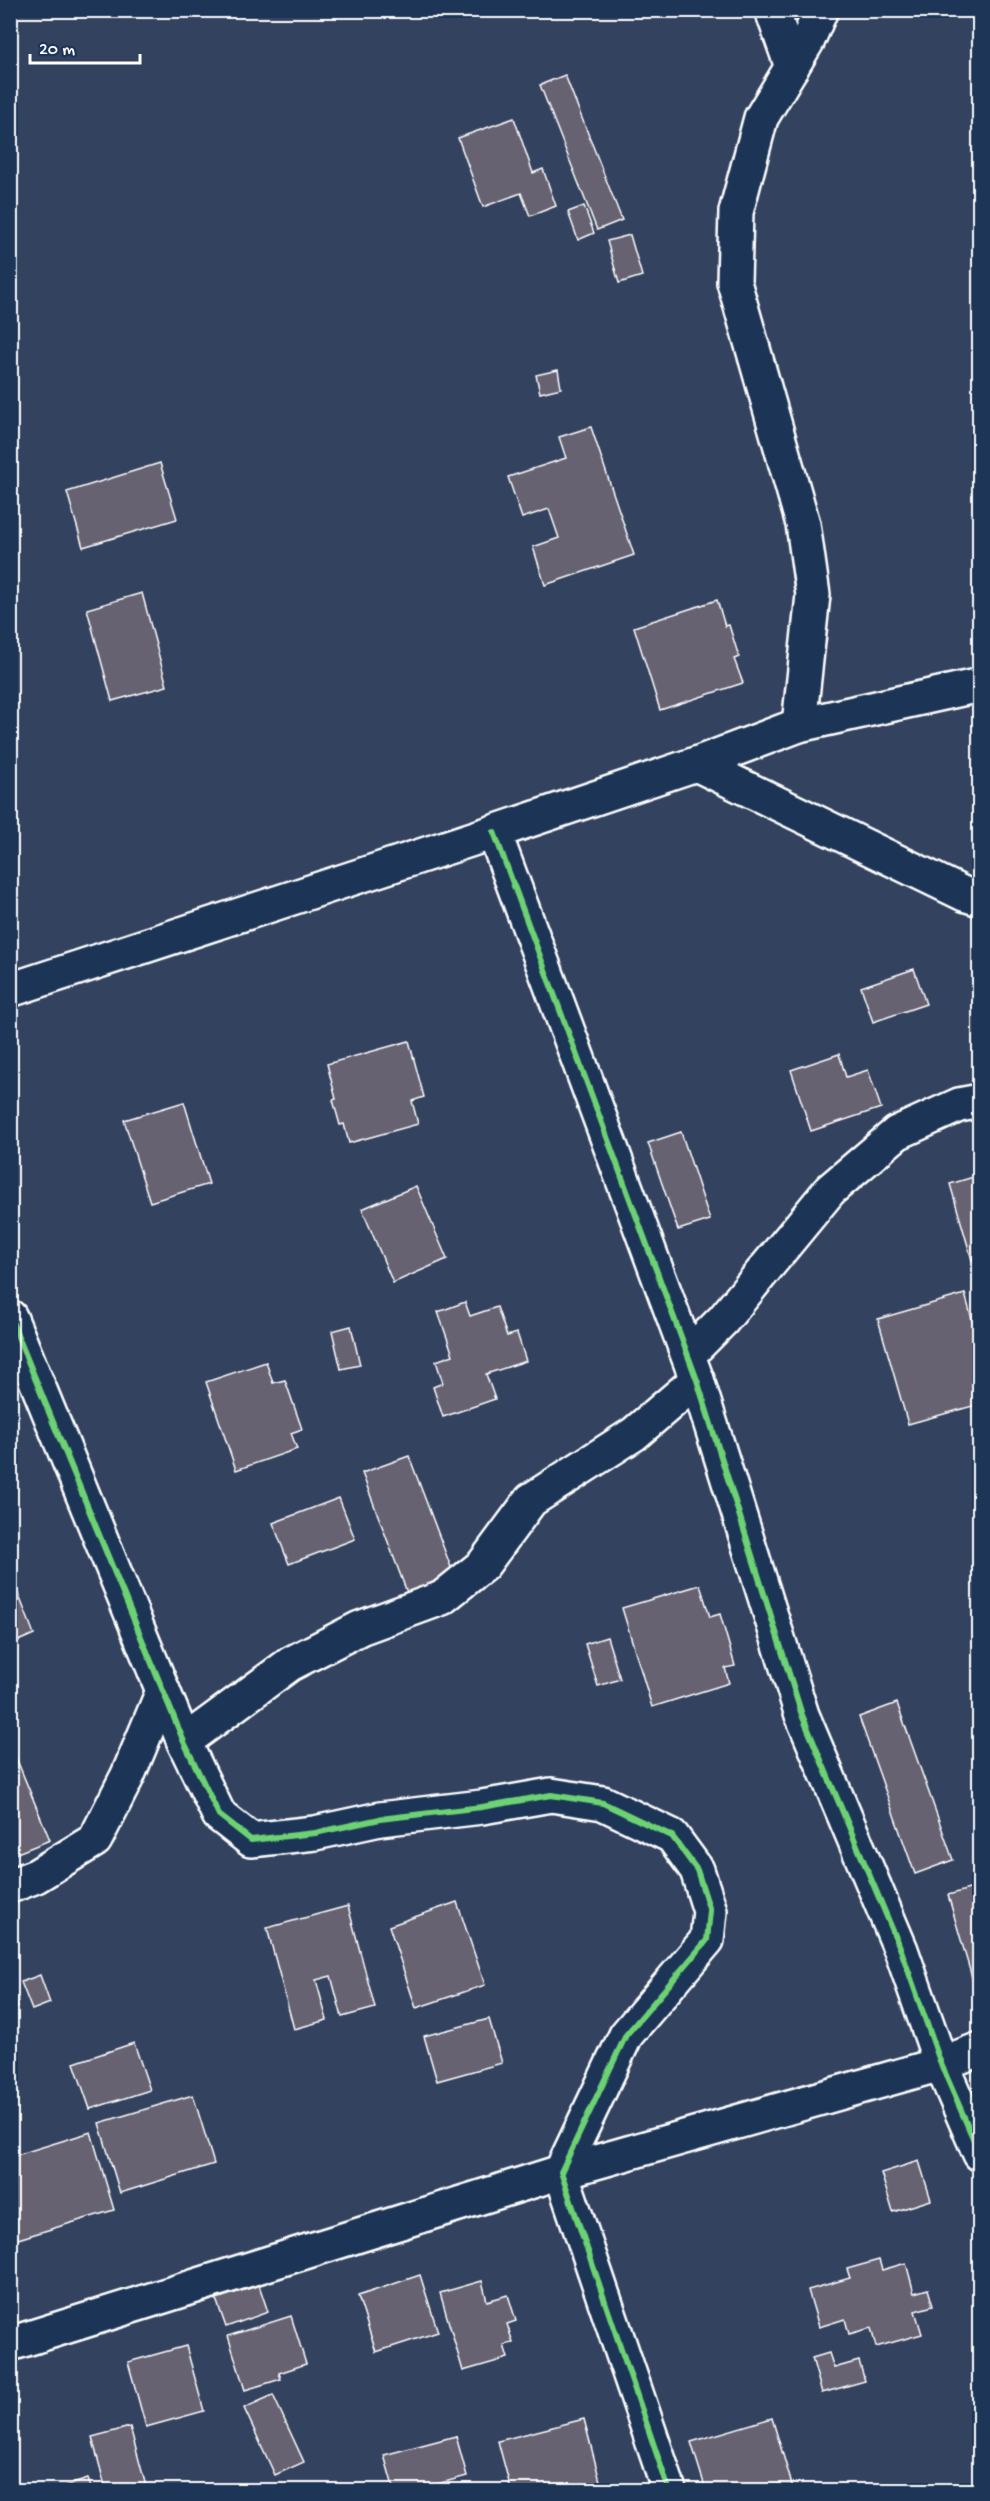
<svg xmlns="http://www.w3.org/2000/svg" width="990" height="2501" viewBox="0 0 990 2501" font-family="'Gochi Hand',sans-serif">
<rect width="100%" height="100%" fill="#33425f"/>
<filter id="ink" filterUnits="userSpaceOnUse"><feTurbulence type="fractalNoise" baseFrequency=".0167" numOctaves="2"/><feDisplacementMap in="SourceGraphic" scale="12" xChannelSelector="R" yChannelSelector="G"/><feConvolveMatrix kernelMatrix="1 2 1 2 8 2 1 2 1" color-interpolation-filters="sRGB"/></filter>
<g filter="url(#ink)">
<g fill="#666272" stroke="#fff" stroke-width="1.5">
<path d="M 565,75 L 622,220 L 597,230 L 540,85 Z"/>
<path d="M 514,118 L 533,173 L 543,169 L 556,206 L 530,216 L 521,193 L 483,207 L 458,138 Z"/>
<path d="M 584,206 L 594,233 L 578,240 L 568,212 Z"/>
<path d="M 630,235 L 642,276 L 619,283 L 607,241 Z"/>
<path d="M 558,370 L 561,388 L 540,393 L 536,375 Z"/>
<path d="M 591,427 L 634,555 L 545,585 L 533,547 L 559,538 L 549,509 L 522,518 L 508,477 L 566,458 L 559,437 Z"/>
<path d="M 160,463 L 177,519 L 83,547 L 67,492 Z"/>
<path d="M 142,593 L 167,686 L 112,701 L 87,609 Z"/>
<path d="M 717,600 L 725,626 L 729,625 L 739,657 L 734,659 L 743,683 L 660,710 L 634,627 Z"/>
<path d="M 914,969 L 926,1004 L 873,1022 L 861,987 Z"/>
<path d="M 409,1041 L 424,1097 L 412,1101 L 418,1124 L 349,1143 L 344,1124 L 340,1125 L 333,1100 L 336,1099 L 327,1064 Z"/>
<path d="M 839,1054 L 846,1077 L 868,1070 L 881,1108 L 811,1131 L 791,1070 Z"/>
<path d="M 184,1102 L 209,1184 L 150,1202 L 124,1120 Z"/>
<path d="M 681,1132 L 710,1220 L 678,1230 L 648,1143 Z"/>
<path d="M 980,1175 L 980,1258 L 972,1260 L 950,1184 Z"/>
<path d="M 416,1186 L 447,1259 L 393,1283 L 362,1209 Z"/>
<path d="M 965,1294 L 980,1348 L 980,1404 L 908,1424 L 878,1319 Z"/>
<path d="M 465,1302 L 470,1316 L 497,1307 L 507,1336 L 517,1333 L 526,1361 L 486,1374 L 495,1399 L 443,1417 L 433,1387 L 443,1383 L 436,1361 L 453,1355 L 438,1312 Z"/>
<path d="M 351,1326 L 360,1365 L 341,1369 L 332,1331 Z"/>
<path d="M 266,1362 L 273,1383 L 285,1380 L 302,1429 L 291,1433 L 297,1449 L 236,1470 L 206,1382 Z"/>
<path d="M 409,1456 L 455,1578 L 408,1595 L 362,1473 Z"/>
<path d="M 339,1498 L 355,1539 L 289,1564 L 273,1523 Z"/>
<path d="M 14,1583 L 34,1634 L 11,1644 L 10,1584 Z"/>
<path d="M 700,1585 L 710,1617 L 720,1614 L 735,1666 L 725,1668 L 729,1683 L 652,1707 L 622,1608 Z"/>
<path d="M 607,1637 L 620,1679 L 598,1686 L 585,1644 Z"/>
<path d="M 897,1703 L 953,1860 L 915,1874 L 859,1717 Z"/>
<path d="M 12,1748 L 50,1840 L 10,1856 L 10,1749 Z"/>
<path d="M 980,1886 L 980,1987 L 975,1988 L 948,1895 Z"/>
<path d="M 457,1902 L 485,1985 L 416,2008 L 389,1926 Z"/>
<path d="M 348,1906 L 375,2008 L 342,2017 L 331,1976 L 316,1980 L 327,2020 L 294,2029 L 267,1928 Z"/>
<path d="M 40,1975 L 50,2003 L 32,2010 L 21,1982 Z"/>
<path d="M 10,1981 L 18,2007 L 10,2010 Z"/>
<path d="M 489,2019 L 502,2063 L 437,2081 L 424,2036 Z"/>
<path d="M 134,2043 L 150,2090 L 90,2109 L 74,2063 Z"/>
<path d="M 193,2095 L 214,2164 L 120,2193 L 99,2123 Z"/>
<path d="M 91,2132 L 114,2210 L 18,2239 L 10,2213 L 10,2157 Z"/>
<path d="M 919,2161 L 931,2200 L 893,2212 L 881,2173 Z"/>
<path d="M 879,2260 L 882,2270 L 906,2263 L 914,2293 L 928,2289 L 933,2306 L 915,2311 L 922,2334 L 876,2347 L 871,2328 L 849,2334 L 845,2319 L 819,2327 L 808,2290 L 850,2278 L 847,2269 Z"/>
<path d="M 420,2275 L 438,2332 L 376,2352 L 358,2296 Z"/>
<path d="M 482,2281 L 487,2301 L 508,2295 L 516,2321 L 507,2324 L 513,2343 L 504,2345 L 508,2358 L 463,2371 L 440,2293 Z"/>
<path d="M 259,2285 L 268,2312 L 226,2327 L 216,2299 Z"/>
<path d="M 291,2316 L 306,2364 L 279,2373 L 281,2379 L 245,2390 L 228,2336 Z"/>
<path d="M 186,2346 L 204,2411 L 146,2427 L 128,2362 Z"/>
<path d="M 829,2353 L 834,2368 L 859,2361 L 865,2381 L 822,2393 L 812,2358 Z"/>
<path d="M 273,2395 L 304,2462 L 275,2475 L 244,2408 Z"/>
<path d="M 772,2418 L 793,2488 L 786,2490 L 706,2490 L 691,2442 Z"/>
<path d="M 584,2419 L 601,2485 L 580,2490 L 511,2490 L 498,2441 Z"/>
<path d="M 130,2427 L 147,2490 L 106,2490 L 92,2437 Z"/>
<path d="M 456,2436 L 467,2476 L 426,2487 L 427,2490 L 394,2490 L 384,2455 Z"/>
<path d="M 88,2479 L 92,2490 L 54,2490 Z"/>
</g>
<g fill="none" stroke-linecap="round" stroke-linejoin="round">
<g stroke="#fff" stroke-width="38">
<g id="street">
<path d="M 772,10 L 792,67"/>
<path d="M 799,725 L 813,595 L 803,524 L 734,282 L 736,212 L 761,118 L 808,40 L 821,10"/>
<path d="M 696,764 L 964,894 L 980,899"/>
<path d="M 494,832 L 697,1380 L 802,1715 L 901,1950 L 941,2064 L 980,2154"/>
<path d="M 10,990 L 494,832 L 696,764 L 799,725 L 980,685"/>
<path d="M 10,1317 L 184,1742 L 219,1815 L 251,1840 L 315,1833 L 380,1819 L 482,1807 L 551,1795 L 603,1803 L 672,1836 L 697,1870 L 710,1911 L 707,1940 L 626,2035 L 561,2172 L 669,2490"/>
<path d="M 688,1355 L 723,1320 L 830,1190 L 897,1133 L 959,1105 L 980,1101"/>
<path d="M 184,1742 L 290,1664 L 360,1628 L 442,1598 L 483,1565 L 531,1500 L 634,1434 L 697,1380"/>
<path d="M 10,1886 L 36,1876 L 95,1840 L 128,1775 L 163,1691"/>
<path d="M 10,2344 L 561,2172 L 941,2064 L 980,2049"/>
</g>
</g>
<use href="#street" stroke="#1d3557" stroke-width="33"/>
<g stroke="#1d3557" stroke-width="10">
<g id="cycleway">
<path d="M 494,832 L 697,1380 L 802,1715 L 901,1950 L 941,2064 L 980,2154"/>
<path d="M 10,1317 L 184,1742 L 219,1815 L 251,1840 L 315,1833 L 380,1819 L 482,1807 L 551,1795 L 603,1803 L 672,1836 L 697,1870 L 710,1911 L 707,1940 L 626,2035 L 561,2172 L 669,2490"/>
</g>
</g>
<use href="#cycleway" stroke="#6cd273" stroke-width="6"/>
</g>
</g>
<rect width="990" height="2501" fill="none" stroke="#1d3557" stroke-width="36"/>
<rect x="18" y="18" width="954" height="2465" fill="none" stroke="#fff" stroke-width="2" filter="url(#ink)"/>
<path d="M30 54v9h110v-9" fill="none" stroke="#ffffff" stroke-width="3"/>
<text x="39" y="54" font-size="18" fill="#ffffff" stroke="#1d3557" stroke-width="4.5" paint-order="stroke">20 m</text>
</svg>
